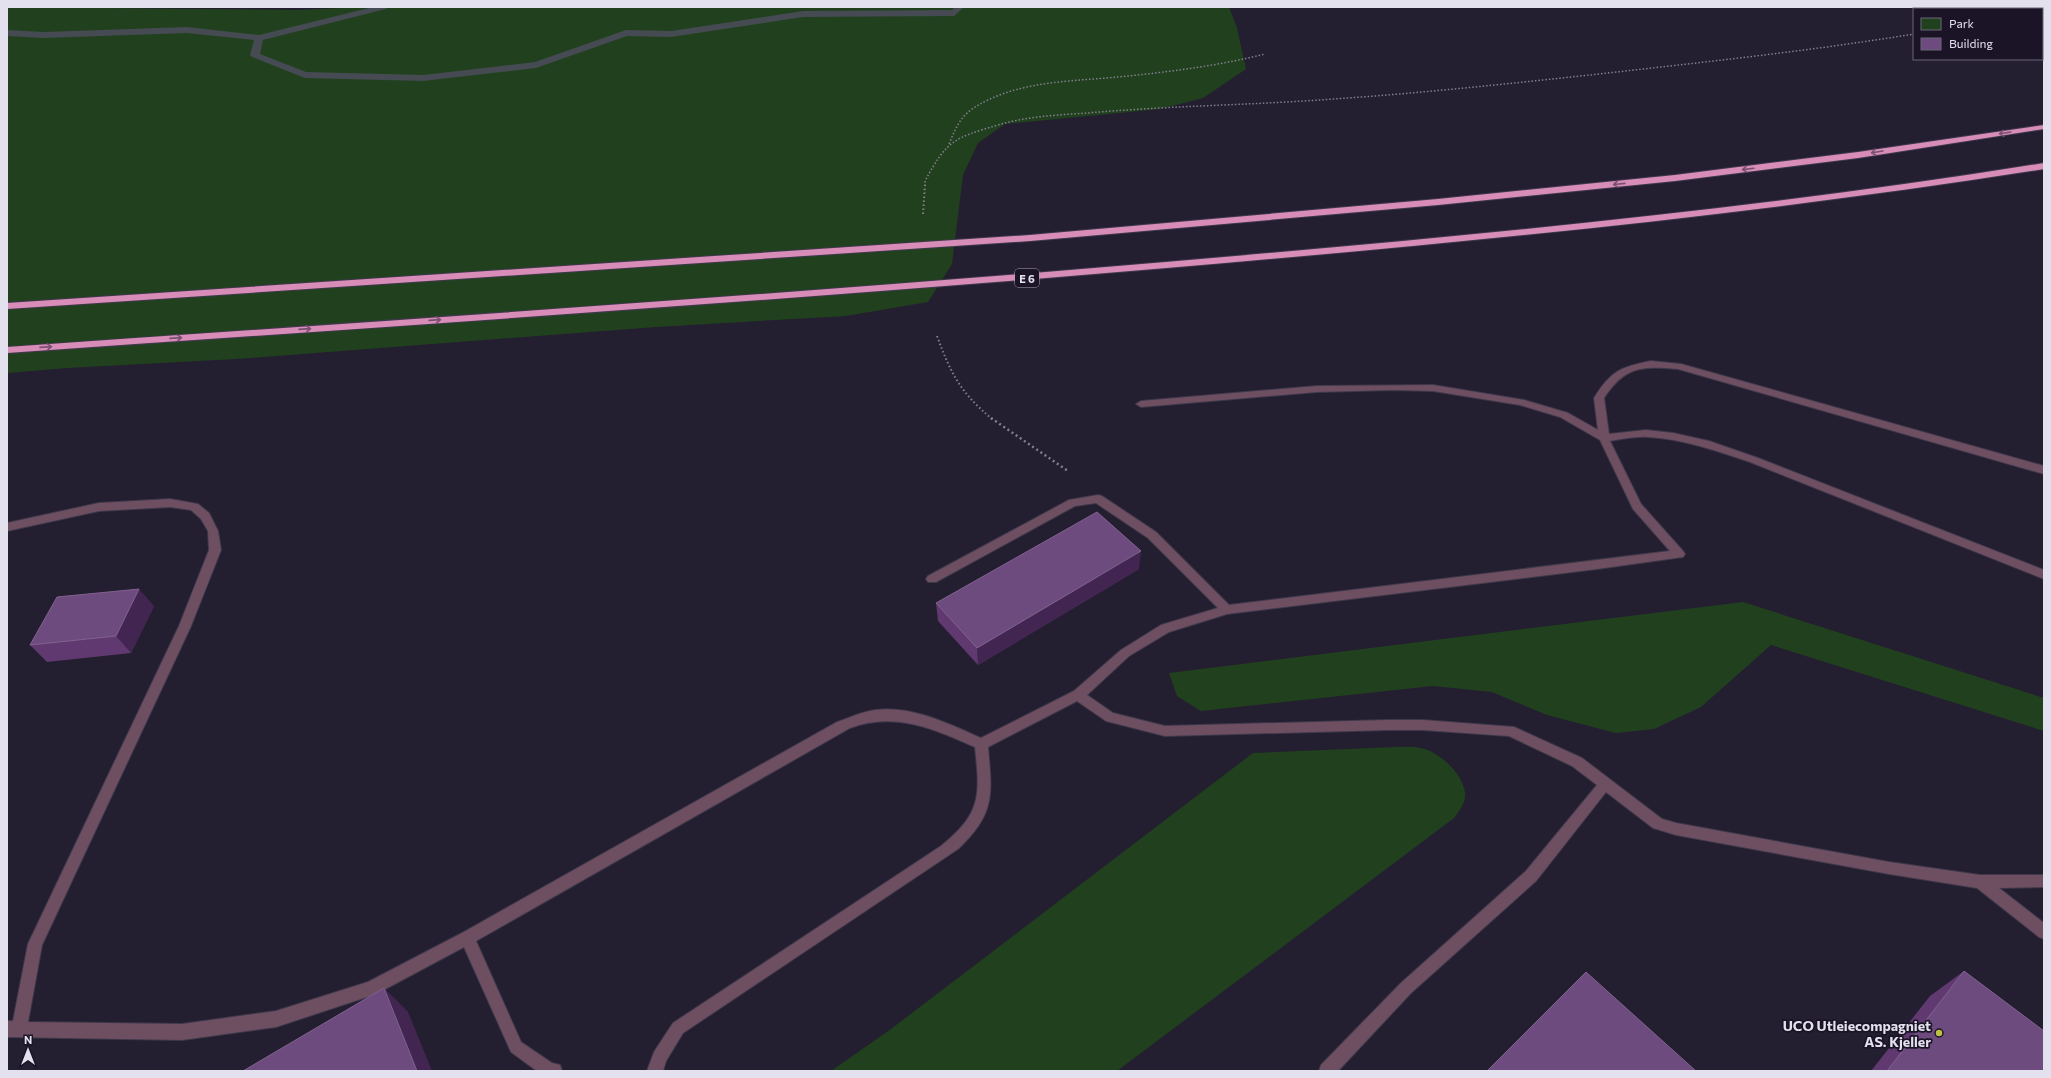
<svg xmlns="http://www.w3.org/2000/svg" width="2051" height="1078" viewBox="0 0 2051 1078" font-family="Commissioner,sans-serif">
<rect width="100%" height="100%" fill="#241e31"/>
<g fill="#21411e">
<path d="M 7,7 L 298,10 L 363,7 L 1229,7 L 1237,28 L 1246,69 L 1203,98 L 1160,109 L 1005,124 L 978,143 L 963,175 L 952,264 L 928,302 L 846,316 L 656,327 L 236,359 L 67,368 L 7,373 Z"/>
<path d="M 1930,7 L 2044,7 L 2044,48 L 2042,48 L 2042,9 L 1931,9 Z"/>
<path d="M 1743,602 L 2044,698 L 2044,731 L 1771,645 L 1701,707 L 1654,729 L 1616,733 L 1547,715 L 1492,692 L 1433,686 L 1201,711 L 1177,696 L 1169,673 Z"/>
<path d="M 1396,747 C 1404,747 1413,746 1421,748 C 1440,752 1463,774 1465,793 C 1466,803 1459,811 1454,818 L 1117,1071 L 831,1071 L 891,1029 L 1253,753 Z"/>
</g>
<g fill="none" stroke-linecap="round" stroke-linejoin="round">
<path fill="#464a52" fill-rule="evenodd" d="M 373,7 L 387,7 L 386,9 L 263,40 L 260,54 L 306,72 L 423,75 L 535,62 L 626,30 L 671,31 L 803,11 L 952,10 L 955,7 L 964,7 L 954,16 L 803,17 L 671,37 L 627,36 L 536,68 L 423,81 L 305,78 L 252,57 L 250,55 L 254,40 L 187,33 L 44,38 L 7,36 L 7,30 L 44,32 L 187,27 L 259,35 Z"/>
<g stroke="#3f394b" stroke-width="2">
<path id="service" d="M 1651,361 L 1681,364 L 2044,466 L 2044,474 L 1678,369 C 1642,366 1625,366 1604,398 L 1609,434 L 1646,430 L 1673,433 L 1709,441 L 1758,458 L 2044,570 L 2044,579 L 1750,462 C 1717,451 1684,439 1648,437 C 1636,436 1622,439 1610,441 L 1641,504 L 1683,551 L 1685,554 L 1683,557 L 1597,569 L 1227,614 L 1169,632 L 1129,656 L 1087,695 L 1113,713 L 1165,726 L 1388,720 L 1423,720 L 1514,727 L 1582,758 L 1662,819 L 1676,823 L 1889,862 L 1980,875 L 2044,875 L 2044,887 L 1999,888 L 2044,923 L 2044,939 L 2039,937 L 1977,888 L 1889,874 L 1676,835 L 1653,828 L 1606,792 L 1536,881 L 1411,993 L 1338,1071 L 1319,1071 L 1321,1065 L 1401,983 L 1526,871 L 1597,785 L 1572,766 L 1509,736 L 1423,730 L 1388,730 L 1165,736 L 1106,721 L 1077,701 L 988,747 C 992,793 996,814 958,849 L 683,1033 L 666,1061 L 663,1071 L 647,1071 L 654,1052 L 673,1023 L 941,846 C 982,813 980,795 975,747 C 934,729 895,711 850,728 L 476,941 L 521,1042 L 552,1063 L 560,1065 L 562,1071 L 537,1071 L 511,1052 L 464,947 L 376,994 L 276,1027 L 182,1040 L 7,1037 L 7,1021 L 13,1021 L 28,944 L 179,626 L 209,550 L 208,531 L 201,519 L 191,510 L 170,507 L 99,511 L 7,531 L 7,523 L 99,503 L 170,499 L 198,504 L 209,513 L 218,531 L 221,550 L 191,626 L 42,945 L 28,1022 L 182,1024 L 276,1011 L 368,982 L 462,933 L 837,722 C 849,718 861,712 875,710 C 911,705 949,724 981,738 L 1074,691 L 1121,650 L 1161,625 L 1218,608 L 1148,538 L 1096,503 L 1075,506 L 936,582 L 928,582 L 926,579 L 928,576 L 1069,500 L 1098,495 L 1102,496 L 1156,532 L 1229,605 L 1670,551 L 1633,509 L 1600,440 L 1560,417 L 1520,405 L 1433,391 L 1393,390 L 1317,392 L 1141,407 L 1136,404 L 1141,401 L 1317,386 L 1433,385 L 1524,400 L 1568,413 L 1598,430 L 1594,398 C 1611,371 1620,367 1651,361 Z"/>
</g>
<g stroke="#3f394b" stroke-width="2">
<g id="motorway">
<path d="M 2044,125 L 2044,129 L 1858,158 L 1675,181 L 1438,205 L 1030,241 L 7,309 L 7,303 L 1030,235 L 1438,199 L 1675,175 L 1858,152 Z"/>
<path d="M 2044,163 L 2044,169 C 1753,215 1460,243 1166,268 C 780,301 393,326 7,353 L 7,347 C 393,320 780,295 1166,262 C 1460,237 1753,210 2044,163 Z"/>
</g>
</g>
<g stroke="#847f8f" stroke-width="1.5" stroke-dasharray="1.5 2" stroke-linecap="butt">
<path d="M 1927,7 L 1929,9"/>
<path d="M 949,144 C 959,120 963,112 988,100 C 1027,81 1075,81 1118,77 C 1168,72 1217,66 1265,54"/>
<path d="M 925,186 L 925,181 C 947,140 954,138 998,125 C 1031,115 1066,115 1099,112 C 1173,106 1246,105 1319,100 C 1413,94 1506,84 1599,74 C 1704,62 1810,51 1914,34"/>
</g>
<g stroke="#847f8f" stroke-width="2" stroke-dasharray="1.5 2.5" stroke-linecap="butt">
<path d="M 923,214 L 925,185"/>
<path d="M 937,336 C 951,374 960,392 992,419"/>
</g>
<path stroke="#847f8f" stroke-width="2.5" stroke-dasharray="2 3" stroke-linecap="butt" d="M 991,418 L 1068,471"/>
<use href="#service" fill="#6e4f61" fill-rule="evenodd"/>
<use href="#motorway" fill="#d88db9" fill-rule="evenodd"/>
</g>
<g fill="#603970">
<path d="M 1957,7 L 2014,7 L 2013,9 L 1960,9 Z"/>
<path d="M 1139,569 L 978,665 L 938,621 L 936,603 Z"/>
<path d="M 154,606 L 131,653 L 47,662 L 30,645 Z"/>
<path d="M 1964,971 L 2044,1071 L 1871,1071 L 1930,996 Z"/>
</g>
<g fill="#422651">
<path d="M 1141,551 L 1139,569 L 978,665 L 977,648 Z"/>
<path d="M 139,589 L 154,606 L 131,653 L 116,636 Z"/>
<path d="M 384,988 L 408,1012 L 432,1071 L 417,1071 Z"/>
</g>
<g fill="#6e4b7e" stroke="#816290">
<path d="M 1097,512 L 1141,551 L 977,648 L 936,603 Z"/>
<path d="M 139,589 L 116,636 L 30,645 L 57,597 Z"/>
<path d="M 1964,971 L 2044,1031 L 2044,1071 L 1887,1071 Z"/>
<path d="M 1586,972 L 1696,1071 L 1487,1071 Z"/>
<path d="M 384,988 L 417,1071 L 243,1071 Z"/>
</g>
<defs><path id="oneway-shaft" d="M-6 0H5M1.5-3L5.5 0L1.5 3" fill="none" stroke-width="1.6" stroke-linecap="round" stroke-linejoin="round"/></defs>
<g stroke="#7a5070">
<use href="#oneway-shaft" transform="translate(2005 133) rotate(171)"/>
<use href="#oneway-shaft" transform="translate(1877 152) rotate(171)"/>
<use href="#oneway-shaft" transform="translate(1748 169) rotate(173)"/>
<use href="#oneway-shaft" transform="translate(1619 184) rotate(174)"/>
<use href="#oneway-shaft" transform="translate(435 320) rotate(-4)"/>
<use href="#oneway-shaft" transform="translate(305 329) rotate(-4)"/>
<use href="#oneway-shaft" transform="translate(176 338) rotate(-4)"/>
<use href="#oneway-shaft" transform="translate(46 347) rotate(-4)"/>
</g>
<circle fill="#bcbf43" stroke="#1b1427" stroke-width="1.5" cx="1939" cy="1033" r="4"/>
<g text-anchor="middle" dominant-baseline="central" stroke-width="3.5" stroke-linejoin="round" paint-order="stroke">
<rect fill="#1b1427" stroke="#a8a4b2" stroke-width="1" x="1015" y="269" width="24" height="18" rx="3"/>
<g font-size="11" font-weight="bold" fill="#e4e1ee">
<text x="1027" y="278">E 6</text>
</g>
<g font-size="14" font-weight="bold" fill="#e4e1ee" stroke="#1b1427" text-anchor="end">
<text x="1931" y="1025">UCO Utleiecompagniet<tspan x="1931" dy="16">AS. Kjeller</tspan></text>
</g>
</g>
<rect width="2051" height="1078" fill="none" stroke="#e4e1ee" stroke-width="16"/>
<rect x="1913" y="8" width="130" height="52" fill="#1b1427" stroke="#6b6677"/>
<rect x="1921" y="18" width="20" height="12" fill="#21411e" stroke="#6b6677"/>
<text x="1949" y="28" font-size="12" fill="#e4e1ee">Park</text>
<rect x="1921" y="38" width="20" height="12" fill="#6e4b7e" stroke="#6b6677"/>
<text x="1949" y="48" font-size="12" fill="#e4e1ee">Building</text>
<g transform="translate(28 1050)" stroke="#1b1427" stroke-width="3" paint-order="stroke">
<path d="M0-3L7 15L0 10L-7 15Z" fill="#e4e1ee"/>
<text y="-6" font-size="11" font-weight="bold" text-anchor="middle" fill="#e4e1ee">N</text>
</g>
</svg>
